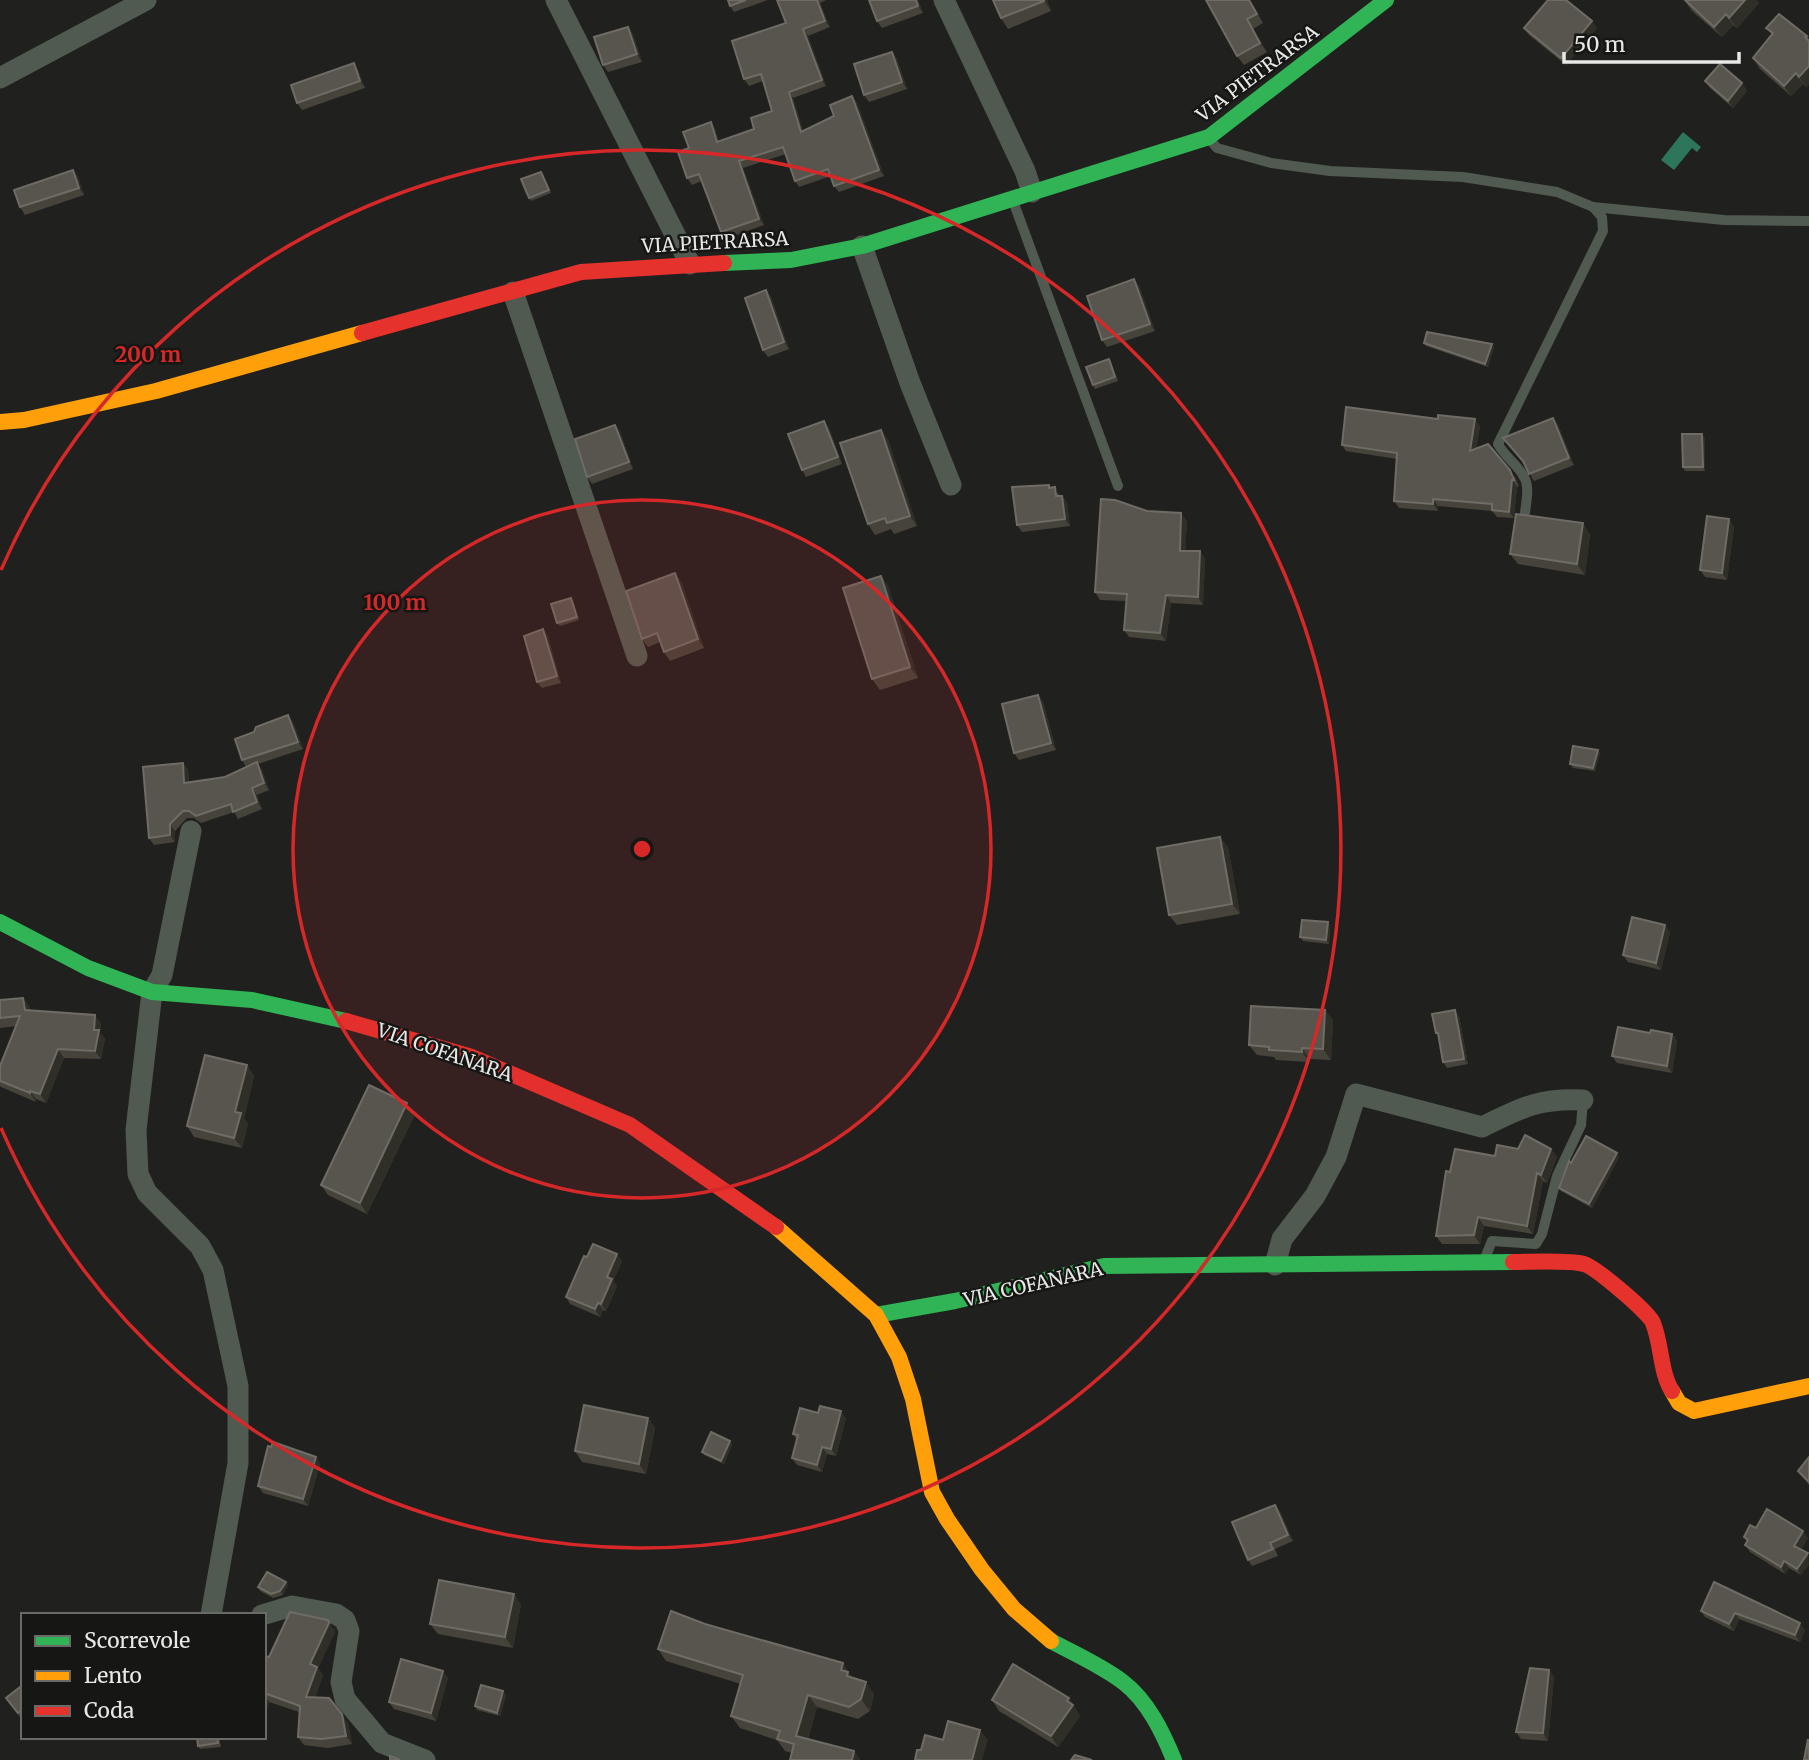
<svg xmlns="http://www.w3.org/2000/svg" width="1809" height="1760" viewBox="0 0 1809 1760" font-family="Merriweather,serif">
<rect width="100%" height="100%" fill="#20201f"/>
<path fill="#2d765b" d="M 1683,132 L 1701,147 L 1697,152 L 1692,148 L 1674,170 L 1661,160 Z"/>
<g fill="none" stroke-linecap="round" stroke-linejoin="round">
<g stroke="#505a50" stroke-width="10">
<path d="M 1210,140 L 1217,148 L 1271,163 L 1330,171 L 1463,177 L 1557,192 L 1593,207 L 1602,217 L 1603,231 L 1498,444 C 1505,457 1518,465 1524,477 C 1530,487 1526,502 1525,513"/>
<path d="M 1013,201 L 1118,486"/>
<path d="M 1593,207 L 1724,220 L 1809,221"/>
<path d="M 1485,1258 L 1492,1241 L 1536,1244 L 1542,1234 L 1557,1176 L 1581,1125 L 1583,1100"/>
</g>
<g stroke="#505a50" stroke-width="21">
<path d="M 556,0 L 690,264"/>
<path d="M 944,0 L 1025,171 L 1032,192"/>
<path d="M 0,78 L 146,0"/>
<path d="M 862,246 L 910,383 L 951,485"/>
<path d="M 513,292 L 637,656"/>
<path d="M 191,831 L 162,975 L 152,992 L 136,1130 L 138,1174 L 147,1193 L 200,1246 L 213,1270 L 238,1386 L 238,1463 L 211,1615"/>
<path d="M 1275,1265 L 1282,1239 L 1315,1196 L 1336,1157 L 1356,1094 L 1482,1127 C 1521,1108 1538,1098 1583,1100"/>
<path d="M 262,1615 L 292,1606 L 336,1614 L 345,1620 L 349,1631 L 341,1682 L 345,1699 L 382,1743 L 425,1760"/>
</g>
<g stroke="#30b455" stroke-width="16">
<path d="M 724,263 L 791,260 L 862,246 L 1209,137 L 1386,0"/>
<path d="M 0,922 L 88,968 L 152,992 L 252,1000 L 346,1021"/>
<path d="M 876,1315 L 955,1301 L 1104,1266 L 1513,1262"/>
<path d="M 1051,1641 C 1075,1654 1102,1666 1123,1682 C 1148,1701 1163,1733 1174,1760"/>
</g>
<g stroke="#ff9f0a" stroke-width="16">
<path d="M 0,422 L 24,420 L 156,391 L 362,333"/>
<path d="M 776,1227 L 876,1315 L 899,1357 L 913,1399 L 932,1492 L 947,1519 L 982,1570 L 1014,1609 L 1051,1641"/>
<path d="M 1672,1391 L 1679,1403 L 1694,1411 L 1809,1386"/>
</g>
<g stroke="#e5322d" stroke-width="16">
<path d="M 362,333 L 581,272 L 724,263"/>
<path d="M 346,1021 L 472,1057 L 630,1125 L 776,1227"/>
<path d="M 1513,1262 C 1530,1262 1568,1260 1584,1264 C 1595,1267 1650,1313 1653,1323 C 1662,1345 1660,1372 1672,1391"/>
</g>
</g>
<g fill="#45433a">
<path d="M 728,0 L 768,0 L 734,12 L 730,6 Z"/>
<path d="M 777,0 L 826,0 L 820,3 L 830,27 L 808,36 L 826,86 L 793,98 L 803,131 L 834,116 L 852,96 L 857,103 L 884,176 L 839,192 L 834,186 L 831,176 L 799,187 L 795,181 L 786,154 L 743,168 L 764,225 L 725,239 L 721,232 L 702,181 L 692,185 L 687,178 L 689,148 L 711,122 L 715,129 L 719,142 L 754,129 L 772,111 L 763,81 L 749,86 L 744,79 L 786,23 Z"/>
<path d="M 918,0 L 923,13 L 882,28 L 877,21 Z"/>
<path d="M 993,0 L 1047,0 L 1051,11 L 1008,29 L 1001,18 Z"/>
<path d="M 1206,0 L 1250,0 L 1263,23 L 1253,29 L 1267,52 L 1244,65 L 1237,56 Z"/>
<path d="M 1685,1 L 1759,3 L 1737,28 L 1733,25 L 1722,37 L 1692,11 Z"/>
<path d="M 628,27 L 633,34 L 642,62 L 608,72 L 603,65 Z"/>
<path d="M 1524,28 L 1597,28 L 1566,65 L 1529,35 Z"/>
<path d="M 1766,28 L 1807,36 L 1809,39 L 1809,84 L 1806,87 L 1803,84 L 1791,96 L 1760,69 L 1753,58 L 1772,35 Z"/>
<path d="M 892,52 L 897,59 L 907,89 L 869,102 L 864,95 Z"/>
<path d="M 354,63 L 358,70 L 365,88 L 302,110 L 297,103 Z"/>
<path d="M 1705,81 L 1742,83 L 1747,91 L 1733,108 L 1710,88 Z"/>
<path d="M 73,170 L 78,177 L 84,195 L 25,215 L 20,207 Z"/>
<path d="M 541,172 L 551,193 L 531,201 L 529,198 Z"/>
<path d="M 1139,286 L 1155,331 L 1107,347 L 1102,340 Z"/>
<path d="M 766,290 L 771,297 L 789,349 L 768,357 L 763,350 Z"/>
<path d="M 1424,343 L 1494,347 L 1488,367 L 1426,346 Z"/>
<path d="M 1111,362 L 1118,381 L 1095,389 L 1093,385 Z"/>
<path d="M 1553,418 L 1558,425 L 1574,465 L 1534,481 L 1524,464 L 1503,438 Z"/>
<path d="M 824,421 L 829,428 L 842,464 L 806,477 L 802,470 Z"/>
<path d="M 1480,426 L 1476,448 L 1515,477 L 1519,486 L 1517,487 L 1514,518 L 1497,517 L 1492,511 L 1438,506 L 1438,511 L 1399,508 L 1394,501 L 1397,459 L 1346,451 L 1342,445 Z"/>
<path d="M 881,430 L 888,440 L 917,526 L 894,534 L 891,529 L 875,535 L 868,524 Z"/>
<path d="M 620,431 L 633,469 L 592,484 L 587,477 Z"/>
<path d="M 1705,438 L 1705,471 L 1685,471 L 1683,467 Z"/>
<path d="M 1051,488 L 1060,495 L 1060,496 L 1062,496 L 1067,503 L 1070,526 L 1022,532 L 1017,525 Z"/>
<path d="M 1147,511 L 1187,521 L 1185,551 L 1200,551 L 1205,559 L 1203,605 L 1171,603 L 1166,641 L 1129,637 L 1124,630 L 1126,601 L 1100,600 L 1095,592 Z"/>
<path d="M 1734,526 L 1727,580 L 1705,577 L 1700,570 Z"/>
<path d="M 1590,534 L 1585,575 L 1518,564 L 1510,554 Z"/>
<path d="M 881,576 L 888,586 L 918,678 L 880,690 L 872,679 Z"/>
<path d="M 681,581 L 704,648 L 670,661 L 664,652 L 660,642 L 648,647 L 642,639 Z"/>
<path d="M 573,601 L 579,620 L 560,626 L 557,623 Z"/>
<path d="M 548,636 L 561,683 L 542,688 L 537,682 Z"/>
<path d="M 1038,695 L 1043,702 L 1056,750 L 1019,760 L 1014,753 Z"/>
<path d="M 293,722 L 303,749 L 258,764 L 262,770 L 269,790 L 257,795 L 262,809 L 238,819 L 234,812 L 201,823 L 194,818 L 187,818 L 175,831 L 175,842 L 154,845 L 149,838 L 183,763 L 188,770 L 189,782 L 225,777 L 246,767 L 242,760 Z"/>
<path d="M 1598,750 L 1600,753 L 1595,771 L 1573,768 L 1570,764 Z"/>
<path d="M 1228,847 L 1240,914 L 1177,925 L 1169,915 Z"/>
<path d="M 1328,922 L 1330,926 L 1329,944 L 1303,941 L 1300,937 Z"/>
<path d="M 1670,932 L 1661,970 L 1628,962 L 1623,955 Z"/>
<path d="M 23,998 L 29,1006 L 30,1011 L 101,1023 L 100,1033 L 105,1039 L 101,1059 L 64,1058 L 46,1103 L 36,1099 L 36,1102 L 1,1087 L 0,1086 L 0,1081 L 16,1026 L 0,1028 L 0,1000 Z"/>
<path d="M 1459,1016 L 1468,1064 L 1447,1068 L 1443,1062 L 1439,1038 L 1436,1033 Z"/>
<path d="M 1333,1020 L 1331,1060 L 1310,1059 L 1309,1062 L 1276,1060 L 1274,1057 L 1257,1055 L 1249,1045 Z"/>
<path d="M 1650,1033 L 1672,1034 L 1677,1041 L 1672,1073 L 1617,1063 L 1612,1056 Z"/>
<path d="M 247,1065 L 254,1076 L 244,1118 L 248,1124 L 242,1148 L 194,1137 L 187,1126 Z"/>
<path d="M 415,1114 L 367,1214 L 328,1195 L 321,1185 Z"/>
<path d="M 1518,1149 L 1551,1149 L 1557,1157 L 1547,1183 L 1543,1181 L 1533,1234 L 1484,1226 L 1480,1244 L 1442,1244 L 1436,1236 L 1450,1172 Z"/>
<path d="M 1619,1157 L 1592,1208 L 1561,1191 L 1559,1188 Z"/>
<path d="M 617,1254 L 622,1261 L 613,1281 L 617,1286 L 606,1311 L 603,1310 L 600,1317 L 570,1304 L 566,1297 L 587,1257 Z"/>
<path d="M 818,1413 L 846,1418 L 836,1456 L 827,1454 L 822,1472 L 797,1465 L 792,1458 L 797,1440 L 793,1434 Z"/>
<path d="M 648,1418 L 655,1428 L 646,1474 L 582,1462 L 575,1451 Z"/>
<path d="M 730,1441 L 732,1445 L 724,1464 L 704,1455 L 702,1452 Z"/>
<path d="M 316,1457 L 320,1464 L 308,1506 L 263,1493 L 258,1486 Z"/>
<path d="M 1809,1457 L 1809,1485 L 1798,1471 Z"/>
<path d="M 1280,1511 L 1293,1541 L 1275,1549 L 1278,1556 L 1252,1566 L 1248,1560 Z"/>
<path d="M 1744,1537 L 1808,1538 L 1801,1549 L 1801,1575 L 1789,1568 L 1785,1574 L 1750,1552 L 1745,1545 L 1747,1542 Z"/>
<path d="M 1714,1582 L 1805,1630 L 1800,1642 L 1739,1619 L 1734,1631 L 1705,1617 L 1701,1611 Z"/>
<path d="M 288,1585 L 283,1595 L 273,1598 L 260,1591 L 258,1587 Z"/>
<path d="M 521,1604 L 513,1648 L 438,1634 L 430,1624 Z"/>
<path d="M 705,1624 L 851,1675 L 852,1678 L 874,1694 L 870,1711 L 858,1719 L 817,1707 L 808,1739 L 854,1751 L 860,1760 L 790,1760 L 792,1753 L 785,1751 L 777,1740 L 740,1728 L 731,1716 L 741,1684 L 666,1661 L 658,1649 Z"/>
<path d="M 334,1629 L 335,1632 L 318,1668 L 323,1675 L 315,1698 L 348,1723 L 352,1744 L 328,1748 L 304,1745 L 298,1737 L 299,1712 L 269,1702 L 265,1716 L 264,1656 L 269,1657 Z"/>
<path d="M 1549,1670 L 1554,1677 L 1548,1741 L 1521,1739 L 1516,1732 Z"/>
<path d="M 448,1678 L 436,1721 L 394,1709 L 389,1702 Z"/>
<path d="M 23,1690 L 23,1715 L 20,1717 L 6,1698 Z"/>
<path d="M 503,1691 L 506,1695 L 500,1716 L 477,1710 L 475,1706 Z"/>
<path d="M 1069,1698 L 1080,1716 L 1058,1747 L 999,1711 L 992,1700 Z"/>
<path d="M 197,1737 L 219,1737 L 221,1747 L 200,1749 L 198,1746 Z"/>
</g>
<g fill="#2f2e27">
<path d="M 817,0 L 820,3 L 830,27 L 825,21 Z"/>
<path d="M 916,0 L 918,0 L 923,13 L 918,6 Z"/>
<path d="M 1044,0 L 1047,0 L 1051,11 Z"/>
<path d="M 1745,0 L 1757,0 L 1759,3 L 1737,28 L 1729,18 Z"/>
<path d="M 1726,14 L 1733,25 L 1722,37 L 1714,27 Z"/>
<path d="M 1247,19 L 1253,29 L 1267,52 L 1260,43 Z"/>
<path d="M 1592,21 L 1597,28 L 1566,65 L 1561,58 Z"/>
<path d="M 628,27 L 633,34 L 642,62 L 637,54 Z"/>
<path d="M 803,29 L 808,36 L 826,86 L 822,80 Z"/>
<path d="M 892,52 L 897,59 L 907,89 L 902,82 Z"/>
<path d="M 354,63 L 358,70 L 365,88 L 360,81 Z"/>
<path d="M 1809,66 L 1809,84 L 1806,87 L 1799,77 Z"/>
<path d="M 1796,73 L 1803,84 L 1791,96 L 1784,86 Z"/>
<path d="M 1742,83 L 1747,91 L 1733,108 L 1728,101 Z"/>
<path d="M 789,92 L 793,98 L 805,138 L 801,132 Z"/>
<path d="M 852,96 L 857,103 L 884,176 L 879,170 Z"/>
<path d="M 711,122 L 715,129 L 722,149 L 717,142 Z"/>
<path d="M 739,161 L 743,168 L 764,225 L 759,219 Z"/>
<path d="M 73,170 L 78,177 L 84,195 L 79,188 Z"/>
<path d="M 1134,279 L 1139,286 L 1155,331 L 1150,324 Z"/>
<path d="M 766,290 L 771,297 L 789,349 L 784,342 Z"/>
<path d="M 1492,344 L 1494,347 L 1488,367 L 1485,364 Z"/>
<path d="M 1553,418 L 1558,425 L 1574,465 L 1569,458 Z"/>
<path d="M 1475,419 L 1480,426 L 1475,458 L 1470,451 Z"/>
<path d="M 824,421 L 829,428 L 842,464 L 838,457 Z"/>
<path d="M 615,425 L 620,431 L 633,469 L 629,462 Z"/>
<path d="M 881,430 L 888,440 L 917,526 L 910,516 Z"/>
<path d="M 1702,434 L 1705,438 L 1705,471 L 1703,467 Z"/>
<path d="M 1512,480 L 1517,487 L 1514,518 L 1509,512 Z"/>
<path d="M 1062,496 L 1067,503 L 1070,526 L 1065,519 Z"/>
<path d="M 1433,499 L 1438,506 L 1438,511 L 1433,504 Z"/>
<path d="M 1181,513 L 1187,521 L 1185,558 L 1180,551 Z"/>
<path d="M 1729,519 L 1734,526 L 1727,580 L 1722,573 Z"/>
<path d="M 1583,523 L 1590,534 L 1585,575 L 1577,564 Z"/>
<path d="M 1200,551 L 1205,559 L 1203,605 L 1198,597 Z"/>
<path d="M 675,573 L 681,581 L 704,648 L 698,639 Z"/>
<path d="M 881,576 L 888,586 L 918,678 L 910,667 Z"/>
<path d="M 1166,595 L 1171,603 L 1166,641 L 1160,633 Z"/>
<path d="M 571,598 L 573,601 L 579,620 L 577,617 Z"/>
<path d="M 543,629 L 548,636 L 561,683 L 557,676 Z"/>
<path d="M 1038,695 L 1043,702 L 1056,750 L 1051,743 Z"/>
<path d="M 288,715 L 293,722 L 303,749 L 298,742 Z"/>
<path d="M 1598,750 L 1600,753 L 1595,771 L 1593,768 Z"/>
<path d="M 257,762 L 262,770 L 269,790 L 264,783 Z"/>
<path d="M 183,763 L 188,770 L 189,790 L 184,783 Z"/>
<path d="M 252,788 L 257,795 L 262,809 L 257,802 Z"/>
<path d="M 170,824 L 175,831 L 175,842 L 170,835 Z"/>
<path d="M 1220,837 L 1228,847 L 1240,914 L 1232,904 Z"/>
<path d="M 1328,922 L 1330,926 L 1329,944 L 1326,940 Z"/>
<path d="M 1665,925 L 1670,932 L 1661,970 L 1656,963 Z"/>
<path d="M 23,998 L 29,1006 L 31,1019 L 25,1010 Z"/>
<path d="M 1325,1010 L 1333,1020 L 1331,1060 L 1323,1049 Z"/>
<path d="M 1455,1010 L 1459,1016 L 1468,1064 L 1464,1059 Z"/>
<path d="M 95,1015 L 101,1023 L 100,1033 L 105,1039 L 101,1059 L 95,1051 L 94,1030 Z"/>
<path d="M 1672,1034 L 1677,1041 L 1672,1073 L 1667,1066 Z"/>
<path d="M 1302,1048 L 1310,1059 L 1309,1062 L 1302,1052 Z"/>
<path d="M 58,1049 L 64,1058 L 46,1103 L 40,1094 Z"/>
<path d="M 247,1065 L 254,1076 L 244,1118 L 248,1124 L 242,1148 L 234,1138 L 235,1112 Z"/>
<path d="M 30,1091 L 36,1099 L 36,1102 L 30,1093 Z"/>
<path d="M 407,1103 L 415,1114 L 367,1214 L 360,1203 Z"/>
<path d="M 1551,1149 L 1557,1157 L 1547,1183 L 1541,1175 Z"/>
<path d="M 1617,1153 L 1619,1157 L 1592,1208 L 1589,1204 Z"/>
<path d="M 1537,1173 L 1543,1181 L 1533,1234 L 1527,1226 Z"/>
<path d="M 1478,1217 L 1484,1226 L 1480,1244 L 1474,1235 Z"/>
<path d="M 617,1254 L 622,1261 L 613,1281 L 617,1286 L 606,1311 L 601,1304 L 607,1277 Z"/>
<path d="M 598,1303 L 603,1310 L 600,1317 L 595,1309 Z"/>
<path d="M 841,1411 L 846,1418 L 836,1456 L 831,1449 Z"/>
<path d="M 648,1418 L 655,1428 L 646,1474 L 639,1464 Z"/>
<path d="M 730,1441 L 732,1445 L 724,1464 L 721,1461 Z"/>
<path d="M 822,1447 L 827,1454 L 822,1472 L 817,1465 Z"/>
<path d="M 316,1457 L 320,1464 L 308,1506 L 303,1499 Z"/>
<path d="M 1275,1505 L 1280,1511 L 1293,1541 L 1288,1535 Z"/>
<path d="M 1803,1531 L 1808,1538 L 1799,1553 L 1794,1546 Z"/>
<path d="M 1808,1553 L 1809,1565 L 1801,1575 L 1797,1569 Z"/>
<path d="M 1784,1561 L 1789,1568 L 1785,1574 L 1781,1567 Z"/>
<path d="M 286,1582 L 288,1585 L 283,1595 L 280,1591 Z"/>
<path d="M 514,1594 L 521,1604 L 513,1648 L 505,1637 Z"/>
<path d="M 1735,1613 L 1739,1619 L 1734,1631 L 1729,1624 Z"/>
<path d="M 328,1620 L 335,1632 L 318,1668 L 323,1675 L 312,1706 L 306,1697 L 310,1664 Z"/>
<path d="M 1800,1623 L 1805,1630 L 1800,1642 L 1795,1635 Z"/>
<path d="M 843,1663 L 851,1675 L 851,1676 L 856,1684 L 841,1670 Z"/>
<path d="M 1549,1670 L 1554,1677 L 1548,1741 L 1543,1733 Z"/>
<path d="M 443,1671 L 448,1678 L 436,1721 L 431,1713 Z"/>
<path d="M 866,1682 L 874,1694 L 870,1711 L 861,1699 Z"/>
<path d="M 503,1691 L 506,1695 L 500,1716 L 497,1713 Z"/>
<path d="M 264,1694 L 269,1702 L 265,1716 L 264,1716 Z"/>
<path d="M 808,1695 L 817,1707 L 805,1748 L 796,1736 Z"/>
<path d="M 1069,1698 L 1080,1716 L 1058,1747 L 1051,1736 Z"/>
<path d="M 342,1714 L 348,1723 L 352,1744 L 346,1736 Z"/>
<path d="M 980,1730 L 988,1740 L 982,1760 L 972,1760 Z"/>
<path d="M 854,1751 L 860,1760 L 852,1760 Z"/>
</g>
<g fill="#57554d" stroke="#6e6c65" stroke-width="2">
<path d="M 728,0 L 746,0 L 730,6 Z"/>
<path d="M 777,0 L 817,0 L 825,21 L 803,29 L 822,80 L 789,92 L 801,132 L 834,116 L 830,105 L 852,96 L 879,170 L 834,186 L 828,169 L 795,181 L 783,147 L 739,161 L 759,219 L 721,232 L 699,174 L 687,178 L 678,152 L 689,148 L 683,132 L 711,122 L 717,142 L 754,129 L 751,118 L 772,111 L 761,74 L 744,79 L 732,41 L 786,23 Z"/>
<path d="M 869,0 L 916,0 L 918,6 L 877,21 Z"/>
<path d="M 993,0 L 1044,0 L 1044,1 L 1001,18 Z"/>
<path d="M 1206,0 L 1249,0 L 1257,14 L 1247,19 L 1260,43 L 1237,56 Z"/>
<path d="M 1548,0 L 1566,0 L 1592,21 L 1561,58 L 1524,28 Z"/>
<path d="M 1685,0 L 1745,0 L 1729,18 L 1726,14 L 1714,27 Z"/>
<path d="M 1779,14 L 1807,36 L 1805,37 L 1809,41 L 1809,66 L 1799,77 L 1796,73 L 1784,86 L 1753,58 L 1773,33 L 1766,28 Z"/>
<path d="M 628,27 L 637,54 L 603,65 L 594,37 Z"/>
<path d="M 892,52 L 902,82 L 864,95 L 854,64 Z"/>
<path d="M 354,63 L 360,81 L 297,103 L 291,85 Z"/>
<path d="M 1720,64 L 1742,83 L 1728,101 L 1705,81 Z"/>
<path d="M 73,170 L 79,188 L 20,207 L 14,190 Z"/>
<path d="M 541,172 L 549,190 L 529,198 L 521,179 Z"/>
<path d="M 1134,279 L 1150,324 L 1102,340 L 1087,296 Z"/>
<path d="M 766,290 L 784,342 L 763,350 L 745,298 Z"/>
<path d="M 1427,332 L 1492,344 L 1485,364 L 1424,343 Z"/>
<path d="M 1109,359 L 1115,377 L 1093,385 L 1086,367 Z"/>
<path d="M 1346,407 L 1438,419 L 1438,415 L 1475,419 L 1470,451 L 1488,444 L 1510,470 L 1514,480 L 1512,480 L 1509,512 L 1492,510 L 1492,504 L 1433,499 L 1433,504 L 1394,501 L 1397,453 L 1342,445 Z"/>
<path d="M 1553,418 L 1569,458 L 1529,474 L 1523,461 L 1503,438 Z"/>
<path d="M 824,421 L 838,457 L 802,470 L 788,434 Z"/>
<path d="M 615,425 L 629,462 L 587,477 L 575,439 Z"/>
<path d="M 881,430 L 910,516 L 887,523 L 885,518 L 868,524 L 840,443 Z"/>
<path d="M 1682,434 L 1702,434 L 1703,467 L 1683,467 Z"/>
<path d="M 1049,485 L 1049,488 L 1055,487 L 1056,496 L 1062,496 L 1065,519 L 1017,525 L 1012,487 Z"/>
<path d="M 1101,499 L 1115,500 L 1147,511 L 1181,513 L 1180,551 L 1200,551 L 1198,597 L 1166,595 L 1160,633 L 1124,630 L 1127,594 L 1095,592 Z"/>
<path d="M 1516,514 L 1583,523 L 1577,564 L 1510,554 Z"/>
<path d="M 1707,516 L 1729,519 L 1722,573 L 1700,570 Z"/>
<path d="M 675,573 L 698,639 L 664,652 L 657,633 L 642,639 L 626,591 Z"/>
<path d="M 881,576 L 910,667 L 872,679 L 843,588 Z"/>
<path d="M 571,598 L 577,617 L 557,623 L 551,604 Z"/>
<path d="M 543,629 L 557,676 L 537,682 L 524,636 Z"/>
<path d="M 1038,695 L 1051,743 L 1014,753 L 1002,704 Z"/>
<path d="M 288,715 L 298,742 L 242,760 L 235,739 L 254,732 L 256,727 Z"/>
<path d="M 1573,746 L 1598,750 L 1593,768 L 1570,764 Z"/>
<path d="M 257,762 L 264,783 L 252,788 L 257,802 L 233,812 L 231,804 L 196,816 L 189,811 L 183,811 L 170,824 L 170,835 L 149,838 L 143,767 L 183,763 L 184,783 L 225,777 Z"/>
<path d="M 1220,837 L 1232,904 L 1169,915 L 1157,848 Z"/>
<path d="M 1632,917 L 1665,925 L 1656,963 L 1623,955 Z"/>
<path d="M 1302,920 L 1328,922 L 1326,940 L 1300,937 Z"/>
<path d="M 23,998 L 25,1010 L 95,1015 L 94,1030 L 99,1030 L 95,1051 L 58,1049 L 40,1094 L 30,1091 L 30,1093 L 0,1081 L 0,1066 L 20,1016 L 0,1018 L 0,1000 Z"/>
<path d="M 1251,1006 L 1325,1010 L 1323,1049 L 1302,1048 L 1302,1052 L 1269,1050 L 1269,1047 L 1249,1045 Z"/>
<path d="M 1455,1010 L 1464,1059 L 1443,1062 L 1438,1033 L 1436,1033 L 1432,1014 Z"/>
<path d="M 1618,1027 L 1650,1033 L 1651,1030 L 1672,1034 L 1667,1066 L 1612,1056 Z"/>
<path d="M 205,1055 L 247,1065 L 235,1112 L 241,1113 L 234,1138 L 187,1126 Z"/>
<path d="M 369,1085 L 407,1103 L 360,1203 L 321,1185 Z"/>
<path d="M 1525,1135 L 1551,1149 L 1541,1175 L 1537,1173 L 1527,1226 L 1478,1217 L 1474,1235 L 1436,1236 L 1446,1171 L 1450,1172 L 1455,1149 L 1495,1156 L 1497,1145 L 1518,1149 Z"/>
<path d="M 1586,1136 L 1617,1153 L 1589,1204 L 1559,1188 L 1569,1161 L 1571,1163 Z"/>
<path d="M 593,1244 L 617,1254 L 607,1277 L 612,1279 L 601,1304 L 598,1303 L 595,1309 L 566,1297 L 584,1256 L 587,1257 Z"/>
<path d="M 584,1405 L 648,1418 L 639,1464 L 575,1451 Z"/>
<path d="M 820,1406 L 841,1411 L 831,1449 L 822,1447 L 817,1465 L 792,1458 L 798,1435 L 793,1434 L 800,1408 L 818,1413 Z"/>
<path d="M 711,1432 L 730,1441 L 721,1461 L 702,1452 Z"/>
<path d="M 273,1442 L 316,1457 L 303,1499 L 258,1486 L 268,1446 L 271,1447 Z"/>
<path d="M 1809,1457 L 1809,1482 L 1798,1471 Z"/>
<path d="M 1275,1505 L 1288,1535 L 1270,1543 L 1273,1549 L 1248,1560 L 1232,1522 Z"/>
<path d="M 1767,1509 L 1803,1531 L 1794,1546 L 1808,1553 L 1797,1569 L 1784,1561 L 1781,1567 L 1745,1545 L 1748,1540 L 1744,1537 L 1750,1525 L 1756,1528 Z"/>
<path d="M 267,1572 L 286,1582 L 280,1591 L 271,1594 L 258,1587 Z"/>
<path d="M 439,1580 L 514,1594 L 505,1637 L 430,1624 Z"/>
<path d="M 1714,1582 L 1800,1623 L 1795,1635 L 1735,1613 L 1729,1624 L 1701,1611 Z"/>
<path d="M 671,1611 L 705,1624 L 843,1663 L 841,1670 L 848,1672 L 847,1676 L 866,1682 L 861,1699 L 849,1707 L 808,1695 L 796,1736 L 854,1751 L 852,1760 L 790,1760 L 794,1744 L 777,1739 L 780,1731 L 731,1716 L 743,1675 L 658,1649 Z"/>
<path d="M 290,1612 L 328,1620 L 329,1623 L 310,1664 L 317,1667 L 306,1697 L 329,1698 L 342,1714 L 346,1736 L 322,1739 L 298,1737 L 300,1706 L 264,1693 L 264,1656 L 269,1657 Z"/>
<path d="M 401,1659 L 443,1671 L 431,1713 L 389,1702 Z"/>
<path d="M 1013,1664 L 1069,1698 L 1067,1701 L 1073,1705 L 1051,1736 L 992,1700 Z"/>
<path d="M 1530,1668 L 1549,1670 L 1543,1733 L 1516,1732 Z"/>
<path d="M 481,1685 L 503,1691 L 497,1713 L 475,1706 Z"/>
<path d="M 20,1687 L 23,1690 L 23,1709 L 18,1713 L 6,1698 Z"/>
<path d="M 948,1721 L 980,1730 L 972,1760 L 915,1760 L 917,1750 L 921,1750 L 925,1735 L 943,1740 Z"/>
<path d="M 197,1737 L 217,1737 L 218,1743 L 198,1746 Z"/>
<path d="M 1808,1739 L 1809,1760 L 1804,1760 Z"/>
<path d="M 1075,1755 L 1092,1760 L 1071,1760 Z"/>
<path d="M 390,1756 L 400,1760 L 390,1760 Z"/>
</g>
<circle cx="642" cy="849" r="349" fill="#d62828" fill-opacity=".12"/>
<g fill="none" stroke="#d62828" stroke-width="3.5">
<circle cx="642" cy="849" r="349"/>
<path d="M1 570A699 699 0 1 1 1 1128"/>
</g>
<g text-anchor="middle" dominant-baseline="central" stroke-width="5" stroke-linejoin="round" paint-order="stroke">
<g font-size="19" fill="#e8e9e7" stroke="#161715">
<text transform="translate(1257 73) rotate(-37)">VIA PIETRARSA</text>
<text transform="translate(715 242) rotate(-3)">VIA PIETRARSA</text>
<text transform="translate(445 1052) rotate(19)">VIA COFANARA</text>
<text transform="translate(1033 1284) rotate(-13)">VIA COFANARA</text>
</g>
</g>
<circle cx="642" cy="849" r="10" fill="#d62828" stroke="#161715" stroke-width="3.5"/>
<g font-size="21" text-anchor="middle" font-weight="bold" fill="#d62828" stroke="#161715" stroke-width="5" stroke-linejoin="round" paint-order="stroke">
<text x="148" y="362">200 m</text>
<text x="395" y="610">100 m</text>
</g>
<rect x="21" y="1613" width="245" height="126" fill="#161715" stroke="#6a6b69" stroke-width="2"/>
<rect x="35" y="1636" width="35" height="10" fill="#30b455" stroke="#6a6b69" stroke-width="2"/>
<text x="84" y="1648" font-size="21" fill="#e8e9e7">Scorrevole</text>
<rect x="35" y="1671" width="35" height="10" fill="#ff9f0a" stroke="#6a6b69" stroke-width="2"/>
<text x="84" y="1683" font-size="21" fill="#e8e9e7">Lento</text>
<rect x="35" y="1706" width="35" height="10" fill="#e5322d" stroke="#6a6b69" stroke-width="2"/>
<text x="84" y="1718" font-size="21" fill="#e8e9e7">Coda</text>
<path d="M1564 52v10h175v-10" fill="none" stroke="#e8e9e7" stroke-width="3.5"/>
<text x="1574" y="52" font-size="21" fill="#e8e9e7" stroke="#161715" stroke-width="5" paint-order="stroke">50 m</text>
</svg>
